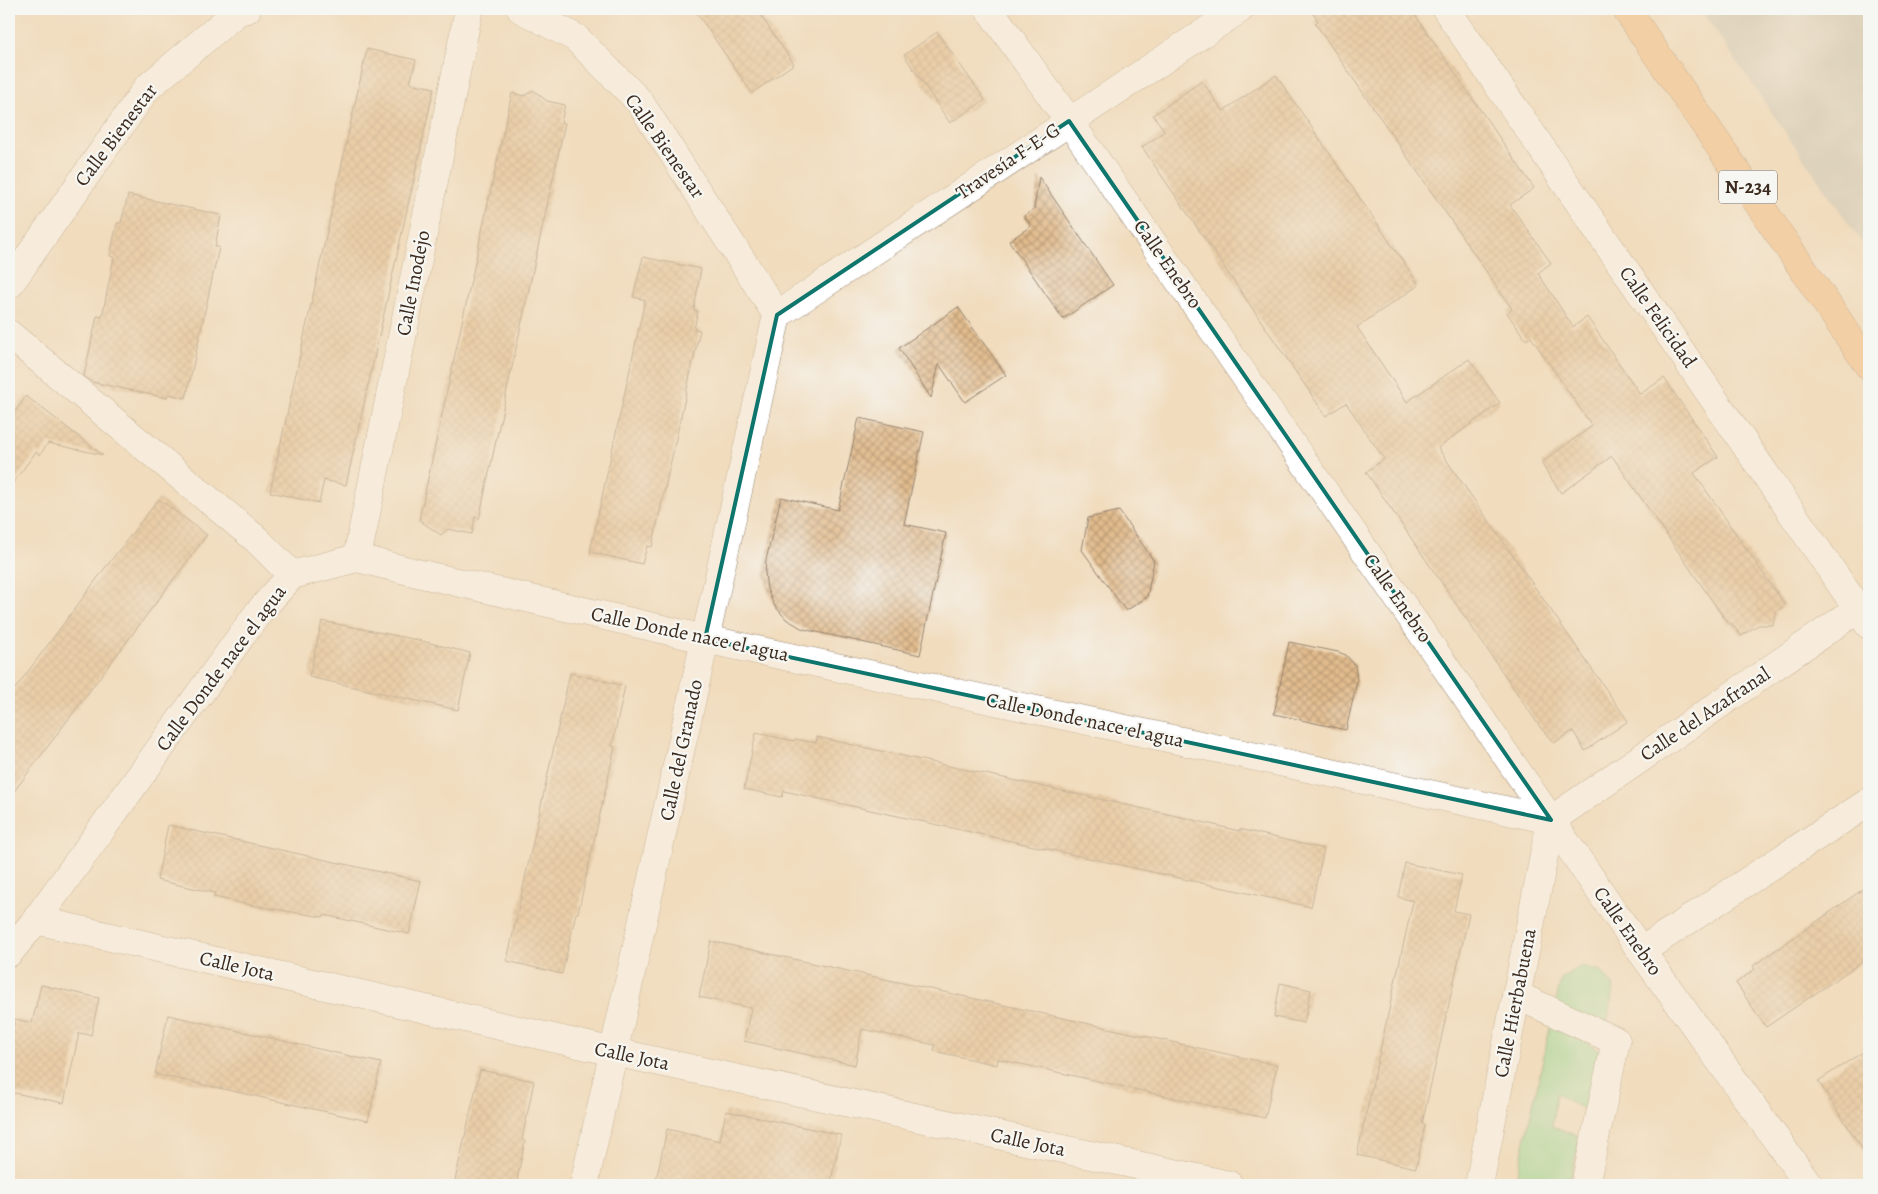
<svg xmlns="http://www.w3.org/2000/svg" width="1878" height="1194" viewBox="0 0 1878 1194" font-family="Alegreya,serif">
<defs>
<pattern id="building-cross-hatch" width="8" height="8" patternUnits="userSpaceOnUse" patternTransform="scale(1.25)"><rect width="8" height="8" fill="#e2bc8e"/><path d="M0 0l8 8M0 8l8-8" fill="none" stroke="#b89973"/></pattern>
</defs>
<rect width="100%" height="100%" fill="#f6f6f2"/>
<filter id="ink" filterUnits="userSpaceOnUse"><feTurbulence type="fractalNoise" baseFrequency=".02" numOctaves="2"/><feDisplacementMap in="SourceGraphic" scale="10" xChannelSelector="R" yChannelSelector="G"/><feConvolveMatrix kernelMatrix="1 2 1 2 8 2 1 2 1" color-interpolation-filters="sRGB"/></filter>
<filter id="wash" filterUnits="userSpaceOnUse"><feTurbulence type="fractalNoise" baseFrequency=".0096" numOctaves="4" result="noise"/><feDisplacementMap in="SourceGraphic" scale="20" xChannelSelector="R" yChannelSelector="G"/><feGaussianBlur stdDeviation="1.12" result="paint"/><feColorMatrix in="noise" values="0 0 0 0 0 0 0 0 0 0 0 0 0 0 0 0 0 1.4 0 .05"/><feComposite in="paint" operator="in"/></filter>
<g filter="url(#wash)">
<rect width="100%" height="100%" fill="#f1dcbd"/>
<path fill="#c6c5b8" d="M 1700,9 L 1869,9 L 1869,253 Z"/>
<path fill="#90d994" stroke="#668259" d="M 1581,966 L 1601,971 L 1614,987 L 1606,1027 L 1583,1040 L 1613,1059 L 1586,1111 L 1556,1093 L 1552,1126 L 1580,1137 L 1569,1185 L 1515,1185 L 1561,979 Z"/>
<g id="blocks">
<g fill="url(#building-cross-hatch)">
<path d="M 694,9 L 756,9 L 794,64 L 752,93 Z"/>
<path d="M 1310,9 L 1411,9 L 1534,188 L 1510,205 L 1551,263 L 1538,273 L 1573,327 L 1587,317 L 1640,394 L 1664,378 L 1718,457 L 1694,473 L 1785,605 L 1776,612 L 1773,625 L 1758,625 L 1741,636 L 1731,623 L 1729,625 L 1612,456 L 1561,493 L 1541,463 L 1592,426 L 1531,337 L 1526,340 L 1507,313 L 1512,309 L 1315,23 L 1318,21 Z"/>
<path d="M 937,32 L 985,100 L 950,123 L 904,55 Z"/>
<path d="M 367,49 L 416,60 L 410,83 L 434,88 L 346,485 L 324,480 L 319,503 L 270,492 Z"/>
<path d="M 1276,75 L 1419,285 L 1357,327 L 1407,402 L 1469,359 L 1500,403 L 1438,448 L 1628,721 L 1585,751 L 1573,731 L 1554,743 L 1540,727 L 1366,472 L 1384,459 L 1346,403 L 1326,416 L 1142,147 L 1165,131 L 1153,115 L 1202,81 L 1223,111 Z"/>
<path d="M 533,90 L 547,101 L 565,105 L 561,122 L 565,123 L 479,519 L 475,517 L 472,534 L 448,529 L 441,535 L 419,520 L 512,93 L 524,96 Z"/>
<path d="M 1039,177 L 1113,285 L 1063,319 L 1009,241 L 1031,226 L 1024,216 L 1034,209 Z"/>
<path d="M 128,195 L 221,215 L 215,247 L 219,247 L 186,398 L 168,394 L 167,398 L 92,382 L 84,376 L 97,316 L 102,317 L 114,257 L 110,256 L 117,223 L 121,223 Z"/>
<path d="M 643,257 L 701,269 L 694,310 L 698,311 L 694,329 L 700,330 L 652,547 L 647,546 L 642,564 L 590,552 L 645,300 L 633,297 Z"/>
<path d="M 958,307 L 1006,375 L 965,402 L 939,364 L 931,398 L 899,348 Z"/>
<path d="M 26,396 L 103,455 L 48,443 L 40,455 L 36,452 L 9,488 L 9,420 Z"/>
<path d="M 859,418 L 924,432 L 904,524 L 946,533 L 920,655 L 803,629 L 786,619 L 774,605 L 767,589 L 765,573 L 766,560 L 781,497 L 838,510 Z"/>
<path d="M 159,499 L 207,535 L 9,798 L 9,697 L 105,568 Z"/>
<path d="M 1119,511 L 1154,561 L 1147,597 L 1126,611 L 1082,550 L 1088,518 Z"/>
<path d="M 322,621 L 418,640 L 470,653 L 458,710 L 309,677 Z"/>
<path d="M 1289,642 L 1338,652 L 1346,655 L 1355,665 L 1357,681 L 1346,730 L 1274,714 Z"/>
<path d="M 570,673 L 625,686 L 612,746 L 615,747 L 578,913 L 576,913 L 562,974 L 507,961 Z"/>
<path d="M 756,733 L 794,741 L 795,739 L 816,743 L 817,737 L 1181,817 L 1239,831 L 1239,829 L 1324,849 L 1311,907 L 784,791 L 782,797 L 744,789 Z"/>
<path d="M 168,825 L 421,881 L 409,934 L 324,915 L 323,917 L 250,905 L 214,897 L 215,893 L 157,880 Z"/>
<path d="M 1405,863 L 1462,875 L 1454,911 L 1469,914 L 1422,1124 L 1425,1125 L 1416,1168 L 1357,1155 L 1413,901 L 1398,897 Z"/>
<path d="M 1869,885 L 1869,957 L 1766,1027 L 1736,983 L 1755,969 L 1753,966 Z"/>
<path d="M 711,941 L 1277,1065 L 1265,1118 L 998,1059 L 997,1065 L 934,1051 L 935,1045 L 862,1029 L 855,1065 L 744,1041 L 751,1008 L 699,997 Z"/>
<path d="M 1280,983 L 1311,990 L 1304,1023 L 1274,1017 Z"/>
<path d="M 41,985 L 99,998 L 91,1035 L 79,1033 L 64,1103 L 9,1092 L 9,1049 L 15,1019 L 32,1023 Z"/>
<path d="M 168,1015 L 381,1063 L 368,1121 L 155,1074 Z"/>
<path d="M 1869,1048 L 1869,1159 L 1818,1081 Z"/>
<path d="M 480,1070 L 534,1081 L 522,1140 L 525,1141 L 516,1185 L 454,1185 Z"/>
<path d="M 726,1111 L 841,1135 L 830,1185 L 655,1185 L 667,1129 L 720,1141 Z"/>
</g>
</g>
</g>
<g filter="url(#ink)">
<use href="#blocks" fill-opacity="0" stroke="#96836e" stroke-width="1"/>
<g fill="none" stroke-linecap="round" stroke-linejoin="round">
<g stroke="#96836e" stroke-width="29">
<g id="street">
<path d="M 521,9 L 576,38 L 639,101 L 777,315"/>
<path d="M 989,9 L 1069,121 L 1641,951 L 1809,1185"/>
<path d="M 1446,9 L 1869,625"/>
<path d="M 9,285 L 147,88 L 238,11 L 247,9"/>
<path d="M 777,315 L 1240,9"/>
<path d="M 9,334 L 256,539 L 292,575"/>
<path d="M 357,558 L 469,9"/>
<path d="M 1551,820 L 1858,609"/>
<path d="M 36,920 L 614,1052 L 1229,1185"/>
<path d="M 1641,951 L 1869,802"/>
<path d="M 9,953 L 36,920 L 258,613 L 292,575 L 357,558 L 417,573 L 705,639 L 1551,820"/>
<path d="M 1516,995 L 1616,1041 L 1585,1185"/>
<path d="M 584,1185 L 777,315"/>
<path d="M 1479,1185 L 1551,820"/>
</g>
</g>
<g stroke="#96836e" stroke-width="29">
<path id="highway" d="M 1626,9 L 1869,366"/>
</g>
<use href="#street" stroke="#fff" stroke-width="28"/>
<use href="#highway" stroke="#f6be87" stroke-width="28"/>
</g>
</g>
<path d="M0 0H1878V1194H0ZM 1069,121 L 1551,820 L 705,639 L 777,315 Z" fill="#f1dcbd" fill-opacity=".55" fill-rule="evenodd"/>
<path fill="none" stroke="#0f766e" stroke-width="4" stroke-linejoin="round" d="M 1069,121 L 1551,820 L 705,639 L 777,315 Z"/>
<g text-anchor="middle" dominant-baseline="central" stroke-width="4.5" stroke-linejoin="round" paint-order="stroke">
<rect fill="#f6f6f2" stroke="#73675e" stroke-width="1" x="1719" y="170.5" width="58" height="33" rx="4"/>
<g font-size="19" font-weight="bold" fill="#3b2a1e">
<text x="1748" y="187">N-234</text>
</g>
<g font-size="20" fill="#3b2a1e" stroke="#f6f6f2">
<text transform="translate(116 135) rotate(-53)">Calle Bienestar</text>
<text transform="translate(665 146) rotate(55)">Calle Bienestar</text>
<text transform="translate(1008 161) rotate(-34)">Travesía F-E-G</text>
<text transform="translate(1168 264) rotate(55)">Calle Enebro</text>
<text transform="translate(413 283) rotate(-79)">Calle Inodejo</text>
<text transform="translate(1658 317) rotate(55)">Calle Felicidad</text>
<text transform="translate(1398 598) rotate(55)">Calle Enebro</text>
<text transform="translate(690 634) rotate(12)">Calle Donde nace el agua</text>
<text transform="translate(221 668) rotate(-53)">Calle Donde nace el agua</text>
<text transform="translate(1705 714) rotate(-34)">Calle del Azafranal</text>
<text transform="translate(1085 720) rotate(12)">Calle Donde nace el agua</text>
<text transform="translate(681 750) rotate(-78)">Calle del Granado</text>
<text transform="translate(1628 931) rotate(55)">Calle Enebro</text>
<text transform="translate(237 966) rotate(13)">Calle Jota</text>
<text transform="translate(1515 1003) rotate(-79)">Calle Hierbabuena</text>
<text transform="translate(632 1056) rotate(12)">Calle Jota</text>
<text transform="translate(1028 1142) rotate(12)">Calle Jota</text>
</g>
</g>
<rect width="1878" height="1194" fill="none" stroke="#f6f6f2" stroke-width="30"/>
</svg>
